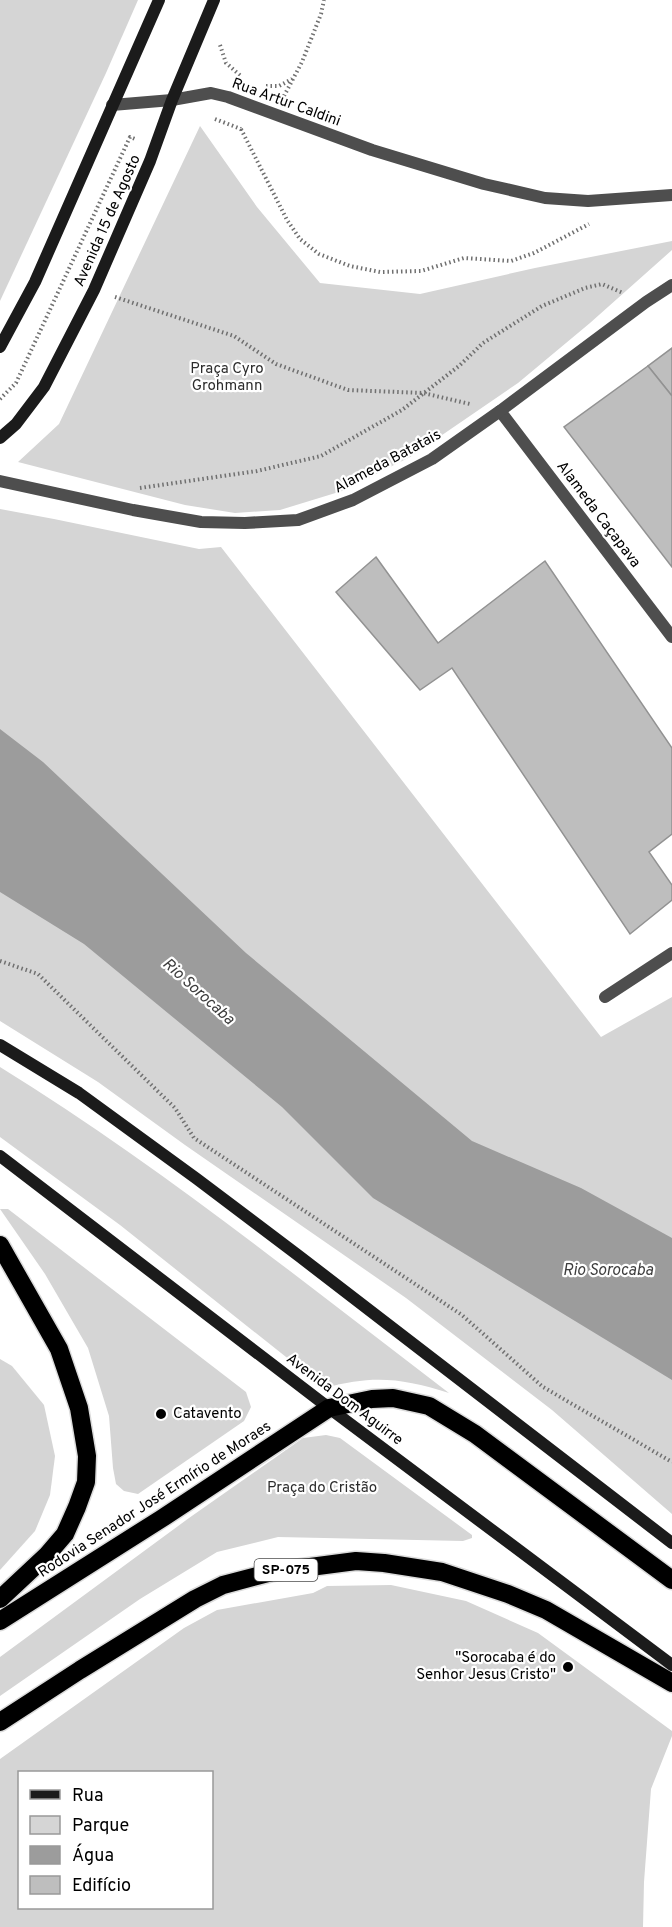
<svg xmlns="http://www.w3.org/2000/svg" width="672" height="1927" viewBox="0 0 672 1927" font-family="Overpass,sans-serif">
<rect width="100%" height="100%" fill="#fff"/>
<g fill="#d5d5d5" fill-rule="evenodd">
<path d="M 0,0 L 138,0 L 106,73 L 0,301 Z"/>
<path d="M 200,126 L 257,207 L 320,283 L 420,294 L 535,268 L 672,241 L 672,250 L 590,323 L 518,383 L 410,457 L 342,491 L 280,510 L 235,513 L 185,505 L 18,462 L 59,424 Z"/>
<path d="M 0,509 L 54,519 L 199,549 L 221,547 L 601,1037 L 672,997 L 672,1514 L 552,1410 L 406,1298 L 185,1145 L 98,1082 L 0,1021 Z"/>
<path d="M 0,1067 C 157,1164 302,1281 449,1393 C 402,1378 372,1375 325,1388 L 120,1225 L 0,1137 Z"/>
<path d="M 0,1209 L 8,1209 L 246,1392 L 251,1407 L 244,1421 L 138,1494 L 124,1491 L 116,1484 L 113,1468 L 109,1416 L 88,1348 L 45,1274 Z"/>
<path d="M 0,1359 L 12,1366 L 44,1405 L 55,1456 L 50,1495 L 35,1531 L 0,1570 Z"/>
<path d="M 326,1435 L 340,1438 L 472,1535 L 472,1538 L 463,1541 L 278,1537 L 217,1552 L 140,1599 L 0,1696 L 0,1657 L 189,1518 L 303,1438 Z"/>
<path d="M 391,1585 L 466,1601 L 538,1633 L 672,1731 L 672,1736 L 651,1789 L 644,1882 L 643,1927 L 0,1927 L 0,1759 L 184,1628 L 217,1610 L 313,1593 L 327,1586 ZM 20,1772 L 212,1772 L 212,1908 L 20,1908 Z"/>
</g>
<path fill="#9c9c9c" d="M 0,729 L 43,762 L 246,953 L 472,1141 L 581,1188 L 672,1238 L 672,1380 L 373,1198 L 282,1107 L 84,944 L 0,892 Z"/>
<g fill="#bebebe" stroke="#929292" stroke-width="1.5">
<path d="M 672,348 L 672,396 L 648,366 Z"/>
<path d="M 648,366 L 672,396 L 672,567 L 564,427 Z"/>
<path d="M 376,557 L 438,643 L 545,561 L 672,748 L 672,834 L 649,852 L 672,885 L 672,900 L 630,934 L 452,668 L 420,690 L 336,592 Z"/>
</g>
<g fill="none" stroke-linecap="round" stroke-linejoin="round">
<g stroke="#dbdbdb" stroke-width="21">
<g id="motorway">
<path d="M 0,1245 L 59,1349 L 79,1408 L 87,1456 L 86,1482 L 77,1507 L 65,1534 L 47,1555 L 0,1599"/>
<path d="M 0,1621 L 161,1519 L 329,1408 L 372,1399 L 393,1398 L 429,1406 L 475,1434 L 672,1580"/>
<path d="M 0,1722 L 80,1670 L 195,1599 L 223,1585 L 272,1572 L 356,1561 L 384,1563 L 442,1572 L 508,1594 L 546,1610 L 672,1683"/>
</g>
</g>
<g stroke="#707070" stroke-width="4" stroke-dasharray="1.5 3" stroke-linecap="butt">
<path d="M 220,45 L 226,63 L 242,77"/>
<path d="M 266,86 L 279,86 L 292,79"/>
<path d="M 284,96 L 302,62 L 321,14 L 324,0"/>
<path d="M 215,119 L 241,129 L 244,127"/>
<path d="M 241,129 L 287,220 L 300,239 L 319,254 L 350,266 L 380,272 L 421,271 L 464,258 L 511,261 L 534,253 L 589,224"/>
<path d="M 115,297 L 234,336 L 276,364 L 348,390 L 423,393 L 470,404"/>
<path d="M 0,399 L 16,383 L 130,137 L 135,139"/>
<path d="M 140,488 L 257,471 L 321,456 L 402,410 L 459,366 L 483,343 L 542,306 L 585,288 L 602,284 L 623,293"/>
<path d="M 0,961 L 38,974 L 175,1108 L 194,1138 L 462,1315 L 543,1387 L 672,1462"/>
</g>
<g stroke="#4e4e4e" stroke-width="12">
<path d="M 112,105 L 172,100 L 211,93 L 228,97 L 372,150 L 484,184 L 545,198 L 588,201 L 672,195"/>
<path d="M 500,411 L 672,637"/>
<path d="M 0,481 L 133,510 L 201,522 L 245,523 L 298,520 L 353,500 L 432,459 L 500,411 L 646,302 L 672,285"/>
<path d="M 605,997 L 672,953"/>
</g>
<g stroke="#1b1b1b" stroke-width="12">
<path d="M 0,347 L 35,282 L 159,0"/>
<path d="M 0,438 L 16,424 L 44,387 L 94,290 L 150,161 L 172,100 L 214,0"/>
<path d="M 0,1045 L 79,1093 L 197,1179 L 299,1256 L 672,1543"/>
<path d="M 0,1156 L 329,1408 L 672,1665"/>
</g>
<use href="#motorway" stroke="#000" stroke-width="18"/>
</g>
<g fill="#000" stroke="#fff" stroke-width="2">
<circle cx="161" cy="1414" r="6"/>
<circle cx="568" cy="1667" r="6"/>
</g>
<g text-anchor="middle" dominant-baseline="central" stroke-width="4.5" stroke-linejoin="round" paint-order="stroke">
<rect fill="#fff" stroke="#4c4c4c" stroke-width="1.5" x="254.5" y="1559" width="63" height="22" rx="4.5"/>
<g font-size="14" font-weight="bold" fill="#000">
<text x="286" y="1570">SP-075</text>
</g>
<g font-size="15" fill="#000" stroke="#fff">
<text transform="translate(286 103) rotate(20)">Rua Artur Caldini</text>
<text transform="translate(108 221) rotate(-66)">Avenida 15 de Agosto</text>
<text transform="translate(388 462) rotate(-28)">Alameda Batatais</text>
<text transform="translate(598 515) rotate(53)">Alameda Caçapava</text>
<text transform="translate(344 1400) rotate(37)">Avenida Dom Aguirre</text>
<text transform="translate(155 1500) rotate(-33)">Rodovia Senador José Ermírio de Moraes</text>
</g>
<g font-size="15" fill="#2c2c2c" stroke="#fff">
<text x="227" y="369">Praça Cyro<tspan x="227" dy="17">Grohmann</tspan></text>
<text x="322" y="1488">Praça do Cristão</text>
</g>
<g font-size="15" fill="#000" stroke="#fff" text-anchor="start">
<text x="173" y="1414">Catavento</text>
<text x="556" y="1658" text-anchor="end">"Sorocaba é do<tspan x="556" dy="17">Senhor Jesus Cristo"</tspan></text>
</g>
<g font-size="16" font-style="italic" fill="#3d3d3d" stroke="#fff">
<text transform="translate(198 992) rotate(42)">Rio Sorocaba</text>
<text x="608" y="1271">Rio Sorocaba</text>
</g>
</g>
<rect x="18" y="1771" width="195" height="138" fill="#ffffff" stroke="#999999" stroke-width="1.5"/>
<rect x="30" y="1790" width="30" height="9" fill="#1b1b1b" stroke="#999999" stroke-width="1.5"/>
<text x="72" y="1801" font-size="18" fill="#000000">Rua</text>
<rect x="30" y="1816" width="30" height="18" fill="#d5d5d5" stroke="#999999" stroke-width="1.5"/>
<text x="72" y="1831" font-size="18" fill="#000000">Parque</text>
<rect x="30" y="1846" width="30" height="18" fill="#9c9c9c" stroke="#999999" stroke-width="1.5"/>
<text x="72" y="1861" font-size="18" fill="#000000">Água</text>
<rect x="30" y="1876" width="30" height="18" fill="#bebebe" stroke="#999999" stroke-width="1.5"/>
<text x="72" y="1891" font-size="18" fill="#000000">Edifício</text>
</svg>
